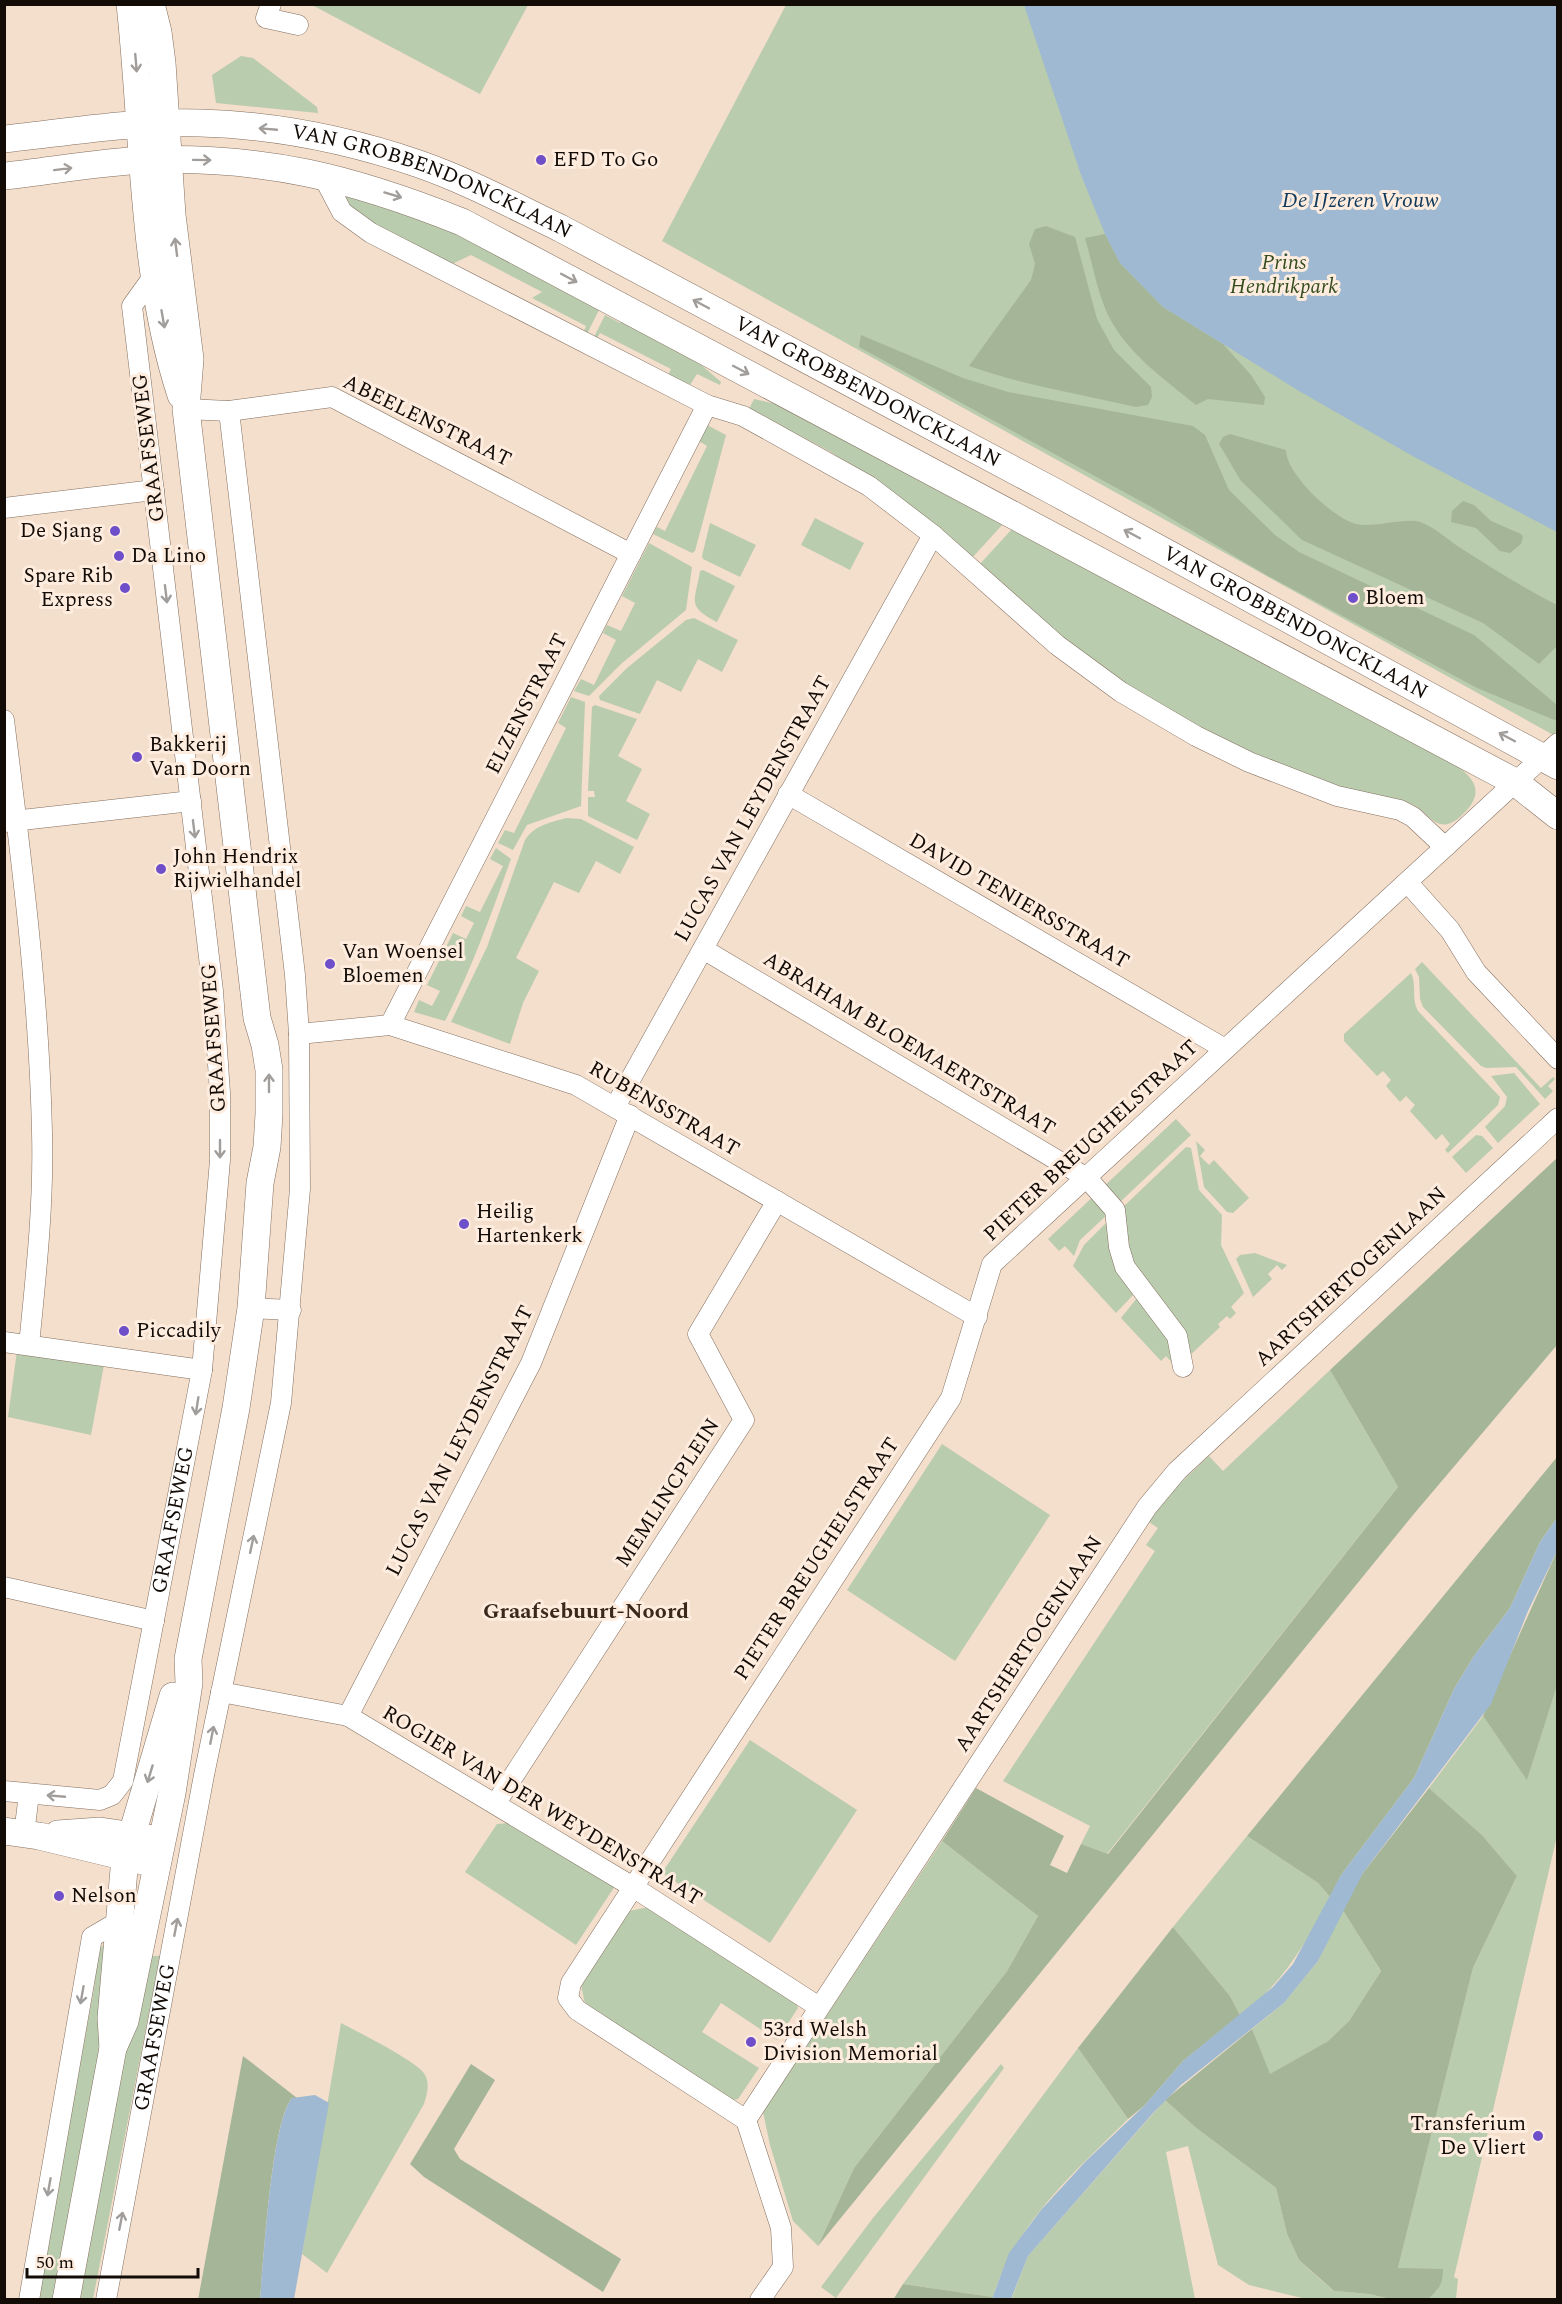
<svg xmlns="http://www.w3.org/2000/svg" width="1562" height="2304" viewBox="0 0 1562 2304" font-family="Spectral,serif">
<rect width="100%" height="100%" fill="#f4decc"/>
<g fill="#baccae">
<path d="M 312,5 L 528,5 L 480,94 Z"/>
<path d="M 786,5 L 1557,5 L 1557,737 L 662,241 Z"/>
<path d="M 241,56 L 253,58 L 317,107 L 318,113 L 216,103 L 212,75 Z"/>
<path d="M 346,193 L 456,233 L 600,308 L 587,334 L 584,331 L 586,326 L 532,298 L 542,292 L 471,255 L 450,265 L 359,218 L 344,199 Z"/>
<path d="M 605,315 L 620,323 L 622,320 L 692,357 L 721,382 L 720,385 L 697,374 L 690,385 L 668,375 L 671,369 L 600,333 L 597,338 L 594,337 Z"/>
<path d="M 754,399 L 784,406 L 1003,524 L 972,558 L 876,481 L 829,451 L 749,409 Z"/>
<path d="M 707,425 L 726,435 L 695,551 L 692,553 L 653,534 L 657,527 L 665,531 L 707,446 L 699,441 Z"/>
<path d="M 815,518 L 864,543 L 850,570 L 801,545 Z"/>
<path d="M 710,523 L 756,545 L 740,577 L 703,559 L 702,556 Z"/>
<path d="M 1012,529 L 1444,757 C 1468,773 1491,788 1462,815 C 1437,839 1430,811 1409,803 C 1391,796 1370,795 1351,790 C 1332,785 1313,777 1295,770 C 1213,738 1130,692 1062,637 C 1033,615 1007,589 979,565 Z"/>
<path d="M 649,543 L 692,567 L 686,610 L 621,664 L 589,696 L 574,691 L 581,679 L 594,685 L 616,640 L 603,633 L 607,625 L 621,631 L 635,603 L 622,596 Z"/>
<path d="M 703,570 L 735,586 L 717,622 C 686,606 695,602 700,571 Z"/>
<path d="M 694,618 L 738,640 L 722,672 L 698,659 L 681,692 L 657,680 L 640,714 L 600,700 L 599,696 L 627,668 L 686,620 Z"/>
<path d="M 571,697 L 585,702 L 581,806 L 527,825 L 513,850 L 498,843 L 505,830 L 514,833 L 566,728 L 558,723 Z"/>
<path d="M 595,705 L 637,719 L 618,756 L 642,769 L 626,801 L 650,814 L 637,840 L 588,816 L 588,797 L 595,797 L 594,791 L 588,791 L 592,707 Z"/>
<path d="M 566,818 L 581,819 L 634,847 L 620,874 L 596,861 L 579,893 L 554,882 L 516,958 L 539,971 L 523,1003 L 510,1044 L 451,1022 L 487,947 L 525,840 C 535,825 549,823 566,818 Z"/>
<path d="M 496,848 L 511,859 C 491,915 472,968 445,1021 L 414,1012 L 419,1000 L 432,1006 L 440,991 L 427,985 L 453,933 L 466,939 L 474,923 L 461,916 L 466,906 L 480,912 L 503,866 L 490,859 Z"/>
<path d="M 1422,962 L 1541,1088 L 1553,1077 L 1555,1079 L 1548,1086 L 1553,1091 L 1545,1099 L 1516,1067 L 1486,1068 L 1481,1066 L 1423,1007 L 1420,999 L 1419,977 L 1415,969 Z"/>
<path d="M 1411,973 C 1417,985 1411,999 1418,1011 L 1500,1097 L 1498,1105 L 1448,1153 L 1445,1150 L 1450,1144 L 1442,1134 L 1436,1140 L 1410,1111 L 1415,1105 L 1406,1096 L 1400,1102 L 1386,1086 L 1391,1080 L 1383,1071 L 1377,1076 L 1344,1041 L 1344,1034 Z"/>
<path d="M 1514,1073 L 1540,1104 L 1498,1143 L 1485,1127 L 1505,1106 L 1507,1097 L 1491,1076 Z"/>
<path d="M 1176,1119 L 1191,1135 L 1119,1203 L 1101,1189 Z"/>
<path d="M 1476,1135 L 1482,1136 L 1493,1148 L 1466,1173 L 1452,1157 Z"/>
<path d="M 1196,1141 L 1205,1150 L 1200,1156 L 1209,1165 L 1214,1160 L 1249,1198 L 1233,1213 L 1227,1212 L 1204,1187 Z"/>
<path d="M 1186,1147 L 1191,1148 L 1199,1190 L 1222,1215 L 1221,1245 L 1244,1293 L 1231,1307 L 1236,1313 L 1230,1319 L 1227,1316 L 1218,1324 L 1220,1327 L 1185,1360 L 1133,1276 L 1121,1209 Z"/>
<path d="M 1097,1193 L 1109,1213 L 1080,1240 L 1074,1256 L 1065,1246 L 1059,1251 L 1048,1239 Z"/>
<path d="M 1107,1222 L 1134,1294 L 1116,1313 L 1073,1266 L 1084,1245 Z"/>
<path d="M 1255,1253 L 1287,1265 L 1282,1270 L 1277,1265 L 1268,1274 L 1272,1279 L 1253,1297 L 1236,1259 L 1240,1255 Z"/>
<path d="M 1137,1298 L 1167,1326 L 1177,1368 L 1166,1356 L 1161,1361 L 1121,1318 Z"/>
<path d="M 17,1351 L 104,1365 L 91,1435 L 8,1417 Z"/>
<path d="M 1330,1370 L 1398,1487 L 1107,1854 L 1081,1844 L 1090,1826 L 1003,1781 L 1155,1551 L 1146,1545 L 1158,1528 L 1149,1522 L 1170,1493 L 1209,1456 L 1223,1471 Z"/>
<path d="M 942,1444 L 1050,1515 L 955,1661 L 847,1590 Z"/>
<path d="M 1557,1686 L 1557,1836 L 1454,2277 L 1458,2279 L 1456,2299 L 1428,2299 L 1438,2290 L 1398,2268 L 1473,1968 L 1517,1876 L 1482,1835 L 1429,1788 L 1483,1716 L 1527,1779 Z"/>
<path d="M 750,1740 L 857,1810 L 770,1943 L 662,1873 Z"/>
<path d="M 509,1823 L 615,1886 L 576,1945 L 465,1872 L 497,1824 Z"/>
<path d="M 1247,1836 L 1318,1883 L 1330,1897 C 1306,1943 1283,1984 1240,2015 L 1230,1996 L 1173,1927 Z"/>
<path d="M 942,1841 L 1038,1916 L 1007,1971 L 854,2168 L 818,2246 L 793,2221 L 770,2145 L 763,2112 Z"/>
<path d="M 649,1907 L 796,2003 L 798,2008 L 777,2040 L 721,2003 L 702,2032 L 759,2068 L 738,2099 L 733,2100 L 585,2004 L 581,1985 L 629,1911 Z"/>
<path d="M 1342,1909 L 1381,1971 L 1349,2021 L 1328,2041 L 1269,2075 L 1252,2029 L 1284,2003 L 1318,1961 Z"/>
<path d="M 111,1941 L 104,2037 L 54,2299 L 37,2300 L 95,1983 L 91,1978 L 97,1949 Z"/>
<path d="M 147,1956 L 160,1956 L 93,2299 L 76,2300 L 122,2055 Z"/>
<path d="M 341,2023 C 358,2032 412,2059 423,2072 C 431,2082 427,2094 424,2104 L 327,2273 L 302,2254 Z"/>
<path d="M 1078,2048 L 1128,2119 C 1075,2172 1015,2223 993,2297 L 903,2284 Z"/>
<path d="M 1001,2064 L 1004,2068 L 836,2298 L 821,2287 L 873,2218 Z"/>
<path d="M 1165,2100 L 1195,2127 L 1276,2188 L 1287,2234 L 1299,2260 L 1321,2280 L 1334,2291 L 1369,2294 L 1390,2299 L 1306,2299 L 1249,2285 L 1218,2265 L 1188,2146 L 1166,2152 L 1195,2299 L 1011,2300 L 1028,2256 Z"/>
</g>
<g fill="#a5b698">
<path d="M 1046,226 L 1075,237 L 1097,319 L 1114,350 L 1151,387 L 1152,397 L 1148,405 L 1136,407 C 1080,394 1023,385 969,366 L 1031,280 L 1035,264 L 1029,244 L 1035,229 Z"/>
<path d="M 1105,234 L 1120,263 L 1163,307 L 1223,344 L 1251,375 L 1265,397 L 1264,405 L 1208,399 L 1196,405 C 1163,378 1126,353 1107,313 C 1097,290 1092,262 1085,238 Z"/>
<path d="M 861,335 L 963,378 L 1008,392 L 1193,426 L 1205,435 L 1229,490 L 1275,535 L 1299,552 L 1474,635 L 1557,705 L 1557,721 L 1477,688 L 1268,576 L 1155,509 L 859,347 Z"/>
<path d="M 1230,434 L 1286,450 C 1286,474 1333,518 1356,524 C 1375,528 1405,517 1420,522 C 1433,526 1447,539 1459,547 C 1491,567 1523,588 1557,605 L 1557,646 L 1539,664 L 1483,623 L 1302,540 L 1241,481 L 1219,444 L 1223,437 Z"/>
<path d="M 1463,501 L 1474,505 L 1491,521 L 1521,534 L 1523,537 L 1521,544 L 1510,553 L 1500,551 L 1476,528 L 1451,522 L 1452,511 Z"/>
<path d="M 1557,1158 L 1557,1345 L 1413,1515 L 818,2246 L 854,2168 L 1007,1971 L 1038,1916 L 942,1841 L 976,1788 L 1064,1836 L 1050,1865 L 1067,1873 L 1081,1844 L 1108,1854 L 1398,1487 L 1330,1370 Z"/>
<path d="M 1557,1457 L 1557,1518 L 1540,1542 L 1510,1608 L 1474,1656 L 1454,1689 L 1414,1778 L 1341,1875 L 1330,1897 L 1318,1883 L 1247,1836 Z"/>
<path d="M 1557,1551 L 1557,1686 L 1527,1780 L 1483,1716 Z"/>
<path d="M 1429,1788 L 1482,1835 L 1517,1876 L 1473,1968 L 1398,2268 L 1443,2269 C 1443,2284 1439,2290 1428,2299 L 1390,2299 L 1369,2294 L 1334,2291 L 1299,2260 L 1287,2234 L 1276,2188 L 1195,2127 L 1165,2100 L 1252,2029 L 1270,2074 L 1328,2041 L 1349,2021 L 1381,1971 L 1342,1909 L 1363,1873 Z"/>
<path d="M 1173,1927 L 1230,1996 L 1240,2015 L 1183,2061 L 1145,2105 L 1128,2119 L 1078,2048 Z"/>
<path d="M 243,2056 L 297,2098 L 292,2098 C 271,2123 264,2260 260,2299 L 198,2300 Z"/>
<path d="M 471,2064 L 495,2080 L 454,2149 L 460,2159 L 621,2259 L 603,2292 L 424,2177 L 410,2164 Z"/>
<path d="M 903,2284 L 993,2297 L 992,2300 L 893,2300 Z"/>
</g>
<g fill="#9eb9d1">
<path d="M 1024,5 L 1557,5 L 1557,532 L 1416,458 L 1299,391 L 1163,307 L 1120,263 L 1105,234 L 1081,175 Z"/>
<path d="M 1557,1518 L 1557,1551 L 1528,1611 L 1491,1704 L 1363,1873 L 1318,1961 L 1284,2003 L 1181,2085 L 1154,2112 L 1028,2256 L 1011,2299 L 992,2299 L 1009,2253 L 1041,2210 L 1086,2161 L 1145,2105 L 1183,2061 L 1273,1987 L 1293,1964 L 1341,1875 L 1414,1778 L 1454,1689 L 1474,1656 L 1510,1608 L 1540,1542 Z"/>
<path d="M 315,2095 L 329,2103 L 294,2299 L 260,2299 C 264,2260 271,2124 292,2098 Z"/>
</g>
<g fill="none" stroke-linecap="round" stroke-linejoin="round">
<g stroke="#836f5f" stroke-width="21">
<g id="street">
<path d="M 271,4 L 266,18 L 298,25"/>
<path d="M 322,174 L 342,212 L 371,233 L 707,405 L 743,416 L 869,486 L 933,535 L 1057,645 L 1121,692 L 1196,736 L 1249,762 L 1337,796 L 1400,810 L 1413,817 L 1445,847"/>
<path d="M 186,409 L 229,411 L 332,397 L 631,554"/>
<path d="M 4,508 L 154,490"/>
<path d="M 4,720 C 21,856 39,994 42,1132 C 44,1203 36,1275 29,1345"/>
<path d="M 788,794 L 1225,1049"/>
<path d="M 4,822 L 191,801"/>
<path d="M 1408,883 L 1450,930 L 1476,972 L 1558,1059"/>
<path d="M 703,949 L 1087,1178 L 1115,1210 L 1119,1247 L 1125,1267 L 1177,1336 L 1183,1367"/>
<path d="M 390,1025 L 707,405"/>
<path d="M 299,1034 L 390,1025 L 576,1085 L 977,1317"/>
<path d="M 615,1107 L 933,535"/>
<path d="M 251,1308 L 291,1310"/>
<path d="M 4,1342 L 202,1370"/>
<path d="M 4,1587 L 154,1621"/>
<path d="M 221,1692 L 348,1716 L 633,1887 L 819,2007"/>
<path d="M 348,1716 L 531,1363 L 630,1115"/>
<path id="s1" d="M 4,1791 L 100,1800 L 112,1795 L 123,1781 L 202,1370 L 220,1160 L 220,1093 L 213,991 L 132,306 L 155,274"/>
<path d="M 496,1803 L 744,1420 L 698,1334 L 777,1201"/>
<path d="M 24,1834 L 29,1794"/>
<path d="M 746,2120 L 577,2010 L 568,1998 L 571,1983 L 951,1398 L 992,1264 L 1558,743"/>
<path d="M 746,2120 L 1147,1507 L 1177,1471 L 1558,1118"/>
<path d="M 746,2120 L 781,2228 L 783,2267 L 760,2300"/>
<path d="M 29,2300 L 92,1937 L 109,1927 L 129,1932"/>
<path id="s2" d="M 106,2300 L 204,1775 L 281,1403 L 300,1189 L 299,1034 L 295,975 L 229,411"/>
</g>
</g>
<g stroke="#836f5f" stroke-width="28">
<g id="secondary">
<path d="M 130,4 C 144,131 141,274 181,395"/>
<path id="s3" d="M 4,139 C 69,132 134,121 200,123 C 274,125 349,140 419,164 C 468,181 514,206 560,228 L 1053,491 L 1558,766"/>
<path d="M 4,176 C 51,171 99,162 146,160 C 265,156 352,178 462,222 L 1515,782 L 1558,816"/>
<path d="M 4,1831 L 39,1836 L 143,1861"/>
<path d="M 58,1834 L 100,1831 L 148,1838"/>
<path d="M 113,2048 L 125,2021 L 172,1793 L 189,1683 L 188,1659 L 236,1408 L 251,1308 L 260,1183 L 267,1147 L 269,1114 L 269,1070 L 265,1045 L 257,1018 L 186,409 L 190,359 L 172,215 L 162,63 L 158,32 L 151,4"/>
<path d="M 66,2300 L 113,2048 L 111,2018 L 125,1858 L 173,1696"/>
</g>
</g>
<use href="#street" stroke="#fff" stroke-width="20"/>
<use href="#secondary" stroke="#fff" stroke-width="27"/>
</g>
<defs><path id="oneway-shaft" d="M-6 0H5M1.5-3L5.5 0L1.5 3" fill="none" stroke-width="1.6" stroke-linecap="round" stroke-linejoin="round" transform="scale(1.5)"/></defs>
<g stroke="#a09d9b">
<use href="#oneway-shaft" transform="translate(136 63) rotate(85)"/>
<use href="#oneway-shaft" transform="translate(268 129) rotate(-175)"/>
<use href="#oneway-shaft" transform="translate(202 160) rotate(1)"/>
<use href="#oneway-shaft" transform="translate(63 169) rotate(-7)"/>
<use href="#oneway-shaft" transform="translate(393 195) rotate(17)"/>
<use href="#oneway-shaft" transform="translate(176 247) rotate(-97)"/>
<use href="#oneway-shaft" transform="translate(569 278) rotate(28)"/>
<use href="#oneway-shaft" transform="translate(701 304) rotate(-152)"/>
<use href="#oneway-shaft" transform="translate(163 319) rotate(80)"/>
<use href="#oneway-shaft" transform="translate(741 370) rotate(28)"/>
<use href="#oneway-shaft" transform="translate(1132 534) rotate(-152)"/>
<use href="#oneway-shaft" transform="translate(166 594) rotate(83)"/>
<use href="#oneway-shaft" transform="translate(1507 737) rotate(-152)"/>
<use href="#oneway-shaft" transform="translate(194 829) rotate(83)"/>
<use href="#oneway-shaft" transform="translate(269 1083) rotate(-90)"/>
<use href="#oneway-shaft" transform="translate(220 1149) rotate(90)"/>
<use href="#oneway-shaft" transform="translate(197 1406) rotate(99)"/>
<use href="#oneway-shaft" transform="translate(252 1544) rotate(-78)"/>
<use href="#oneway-shaft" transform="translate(212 1735) rotate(-79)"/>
<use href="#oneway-shaft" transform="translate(150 1774) rotate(107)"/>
<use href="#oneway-shaft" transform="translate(56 1796) rotate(-175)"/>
<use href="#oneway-shaft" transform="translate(176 1927) rotate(-79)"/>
<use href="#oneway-shaft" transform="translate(82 1995) rotate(100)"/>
<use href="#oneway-shaft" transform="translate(49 2187) rotate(100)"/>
<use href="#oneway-shaft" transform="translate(121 2221) rotate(-79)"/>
</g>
<g fill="#6e4fc9" stroke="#feecde" stroke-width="2">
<circle cx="541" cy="160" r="6"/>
<circle cx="115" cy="531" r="6"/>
<circle cx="119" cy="556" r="6"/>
<circle cx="125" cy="588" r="6"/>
<circle cx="1353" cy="598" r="6"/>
<circle cx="137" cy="757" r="6"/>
<circle cx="161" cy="869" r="6"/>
<circle cx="330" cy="964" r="6"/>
<circle cx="464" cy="1224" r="6"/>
<circle cx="124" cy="1331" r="6"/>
<circle cx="59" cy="1896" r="6"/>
<circle cx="751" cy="2042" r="6"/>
<circle cx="1538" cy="2136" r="6"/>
</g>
<g text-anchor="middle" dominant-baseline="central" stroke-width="6" stroke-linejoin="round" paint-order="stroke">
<g font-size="21" fill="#120b06" stroke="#feecde" text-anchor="start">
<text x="553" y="160">EFD To Go</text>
<text x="103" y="531" text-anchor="end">De Sjang</text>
<text x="131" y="556">Da Lino</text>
<text x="113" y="576" text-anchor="end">Spare Rib<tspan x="113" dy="24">Express</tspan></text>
<text x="1365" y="598">Bloem</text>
<text x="149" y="745">Bakkerij<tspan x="149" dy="24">Van Doorn</tspan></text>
<text x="173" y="857">John Hendrix<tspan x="173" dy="24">Rijwielhandel</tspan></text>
<text x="342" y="952">Van Woensel<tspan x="342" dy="24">Bloemen</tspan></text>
<text x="476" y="1212">Heilig<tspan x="476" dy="24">Hartenkerk</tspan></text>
<text x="136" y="1331">Piccadily</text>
<text x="71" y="1896">Nelson</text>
<text x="763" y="2030">53rd Welsh<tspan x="763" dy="24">Division Memorial</tspan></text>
<text x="1526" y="2124" text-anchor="end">Transferium<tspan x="1526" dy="24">De Vliert</tspan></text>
</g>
<g font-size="21" fill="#120b06" stroke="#feecde">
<text stroke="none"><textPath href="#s3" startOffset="438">VAN GROBBENDONCKLAAN</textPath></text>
<text stroke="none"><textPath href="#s3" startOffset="924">VAN GROBBENDONCKLAAN</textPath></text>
<text transform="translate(427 421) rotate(26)">ABEELENSTRAAT</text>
<text transform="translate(149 448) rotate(-97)">GRAAFSEWEG</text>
<text stroke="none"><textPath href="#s3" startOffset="1410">VAN GROBBENDONCKLAAN</textPath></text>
<text transform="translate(527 704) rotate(-63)">ELZENSTRAAT</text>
<text transform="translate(753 809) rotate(-61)">LUCAS VAN LEYDENSTRAAT</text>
<text transform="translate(1019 901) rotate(30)">DAVID TENIERSSTRAAT</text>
<text transform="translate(214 1038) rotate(-94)">GRAAFSEWEG</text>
<text transform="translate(909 1044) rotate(31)">ABRAHAM BLOEMAERTSTRAAT</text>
<text transform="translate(664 1109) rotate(30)">RUBENSSTRAAT</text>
<text transform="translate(1091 1141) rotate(-43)">PIETER BREUGHELSTRAAT</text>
<text transform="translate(1351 1277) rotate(-43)">AARTSHERTOGENLAAN</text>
<text transform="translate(460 1441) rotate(-63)">LUCAS VAN LEYDENSTRAAT</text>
<text transform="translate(668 1493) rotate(-57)">MEMLINCPLEIN</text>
<text stroke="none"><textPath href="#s1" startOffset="393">GRAAFSEWEG</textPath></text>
<text transform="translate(817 1559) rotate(-57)">PIETER BREUGHELSTRAAT</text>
<text transform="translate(1029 1644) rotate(-57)">AARTSHERTOGENLAAN</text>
<text transform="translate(542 1806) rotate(31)">ROGIER VAN DER WEYDENSTRAAT</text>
<text stroke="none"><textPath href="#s2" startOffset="267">GRAAFSEWEG</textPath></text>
</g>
<g font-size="21" font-style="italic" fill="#344c1f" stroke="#feecde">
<text x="1284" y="263">Prins<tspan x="1284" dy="24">Hendrikpark</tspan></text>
</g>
<g font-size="22" font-style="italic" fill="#0e395b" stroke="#feecde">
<text x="1360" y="200">De IJzeren Vrouw</text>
</g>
<g font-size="22" font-weight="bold" fill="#3b2a1c" stroke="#feecde">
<text x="586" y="1611">Graafsebuurt-Noord</text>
</g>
</g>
<rect width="1562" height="2304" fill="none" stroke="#120b06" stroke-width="12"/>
<path d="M27 2268v9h171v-9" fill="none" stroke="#120b06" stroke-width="3"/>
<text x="36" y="2268" font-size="18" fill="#120b06" stroke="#feecde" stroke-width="4.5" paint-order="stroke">50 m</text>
</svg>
